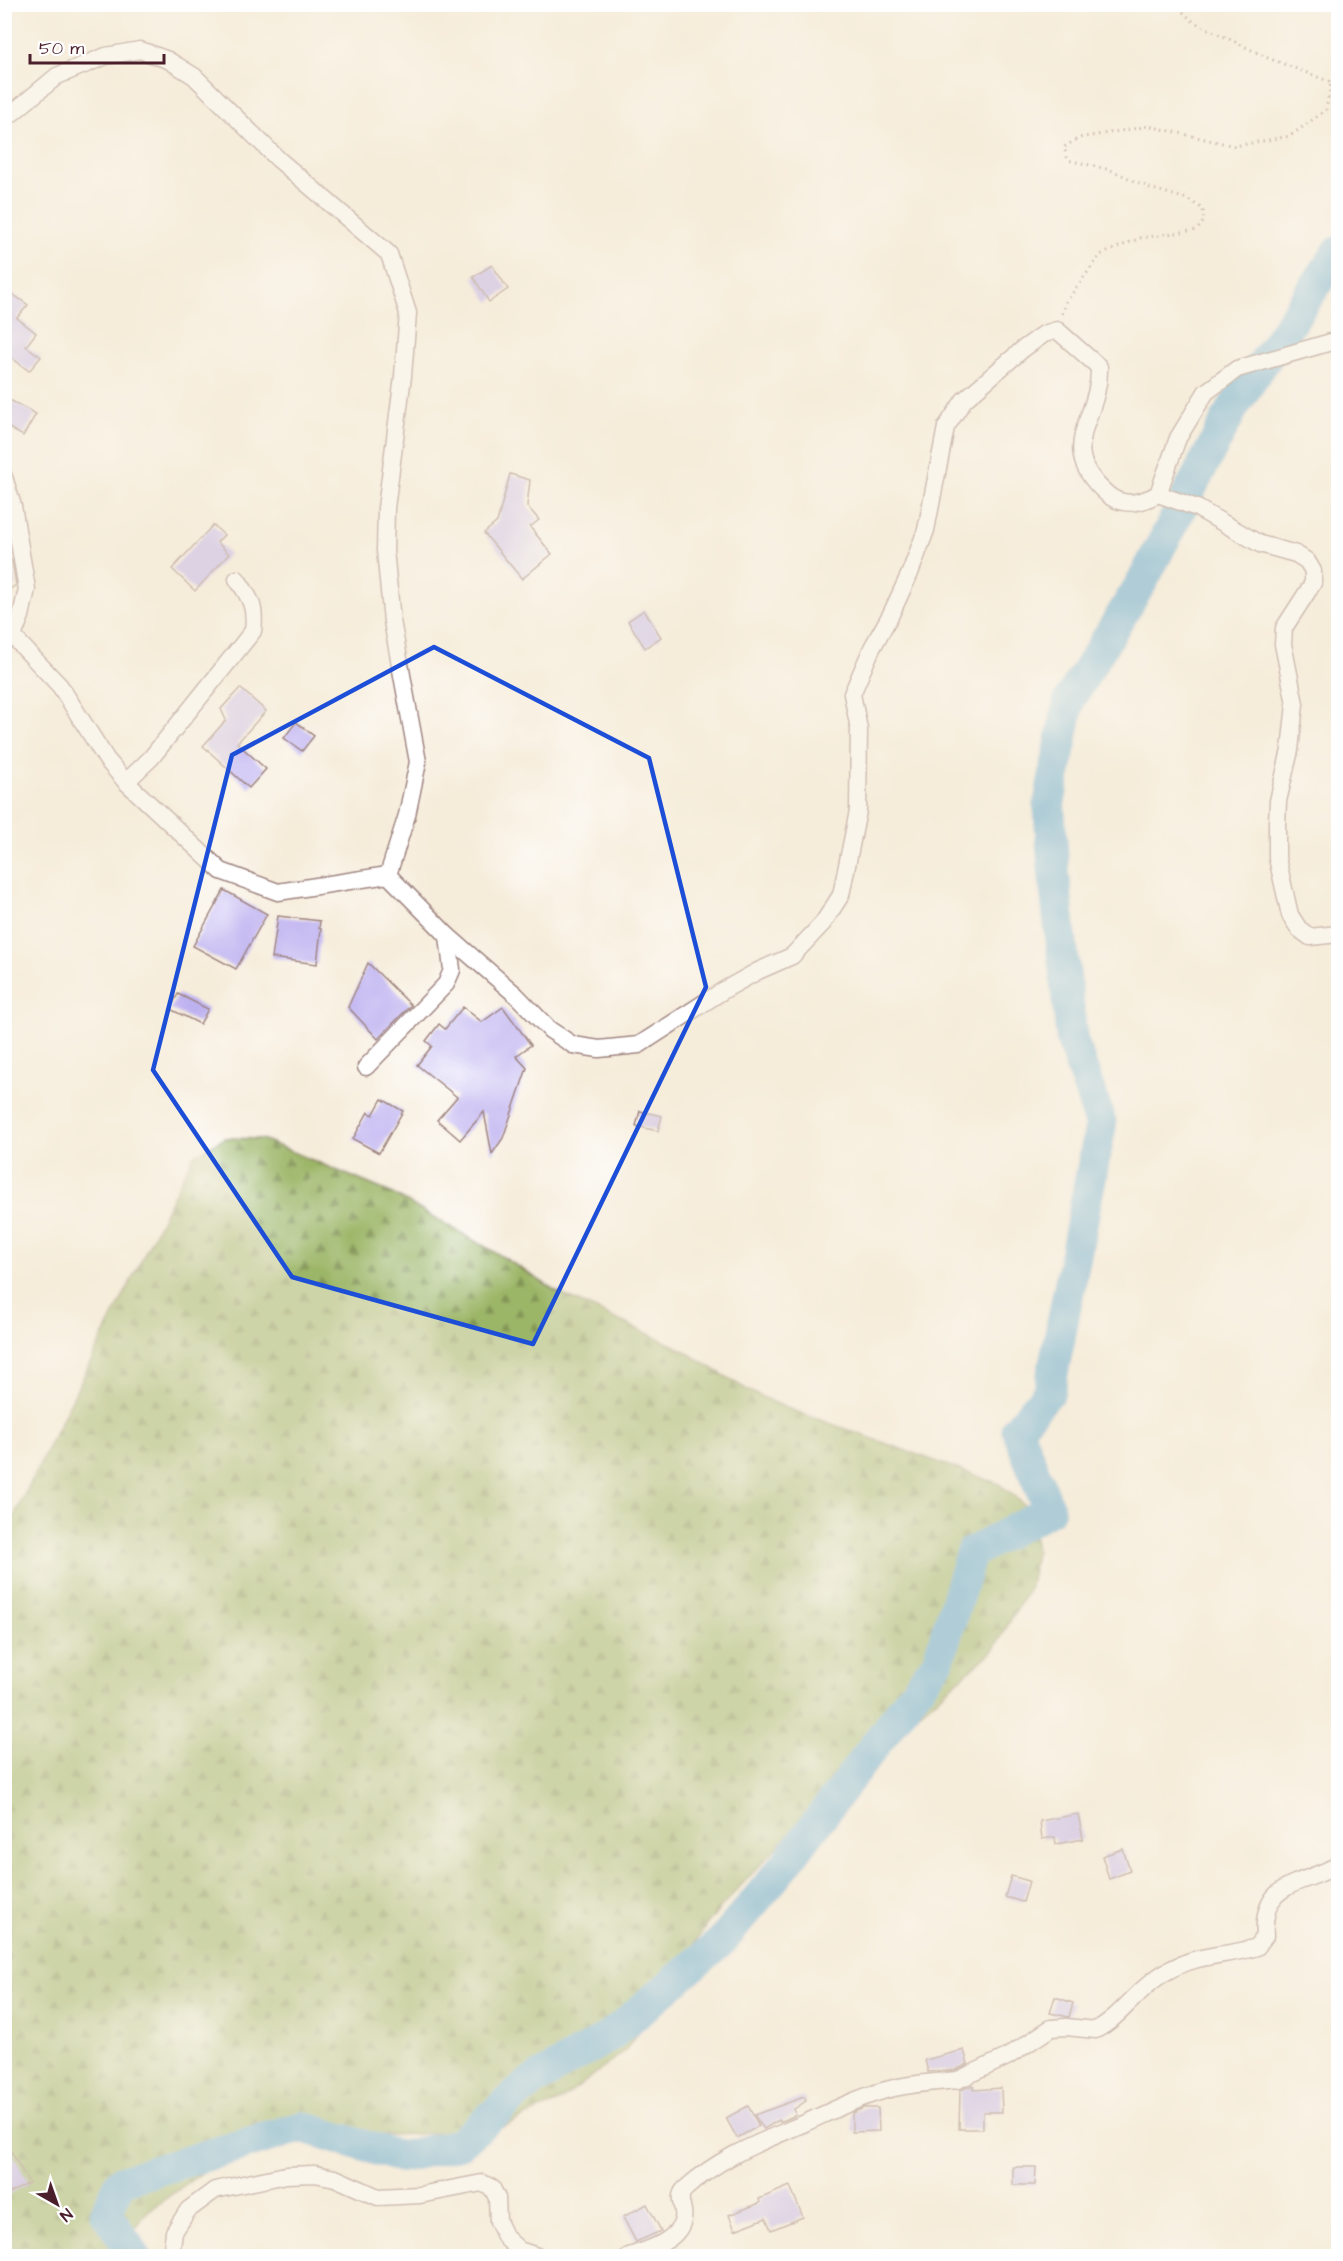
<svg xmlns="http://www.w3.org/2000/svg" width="1343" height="2261" viewBox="0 0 1343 2261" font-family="'Architects Daughter',sans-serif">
<defs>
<pattern id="forest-firs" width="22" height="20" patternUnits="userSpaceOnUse" patternTransform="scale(1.5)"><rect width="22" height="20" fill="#9cb667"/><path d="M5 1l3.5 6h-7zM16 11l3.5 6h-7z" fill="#819355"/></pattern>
</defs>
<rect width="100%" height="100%" fill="#fff"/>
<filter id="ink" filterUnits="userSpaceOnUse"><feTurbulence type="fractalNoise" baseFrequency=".0167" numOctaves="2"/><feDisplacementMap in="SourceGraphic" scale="12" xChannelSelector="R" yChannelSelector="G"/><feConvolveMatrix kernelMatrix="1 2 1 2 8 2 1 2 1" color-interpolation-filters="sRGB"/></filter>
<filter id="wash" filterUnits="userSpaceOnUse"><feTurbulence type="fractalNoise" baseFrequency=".008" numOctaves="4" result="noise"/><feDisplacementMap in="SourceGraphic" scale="24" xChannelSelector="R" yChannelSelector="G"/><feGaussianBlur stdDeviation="1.35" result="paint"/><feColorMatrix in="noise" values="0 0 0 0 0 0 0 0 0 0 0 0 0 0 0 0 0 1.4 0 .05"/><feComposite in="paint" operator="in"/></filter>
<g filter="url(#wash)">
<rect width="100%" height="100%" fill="#f6ecda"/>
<path fill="url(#forest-firs)" stroke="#736a49" stroke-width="1.5" d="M 224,1138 L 262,1139 L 391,1193 L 503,1257 L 559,1293 L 681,1349 L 749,1391 L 784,1407 L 999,1484 L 1024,1504 L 1032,1519 L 1036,1553 L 1030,1586 L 993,1651 L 841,1779 L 733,1894 L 707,1924 L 626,2050 L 560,2101 L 496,2130 L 312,2139 L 245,2154 L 210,2167 L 147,2212 L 126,2242 L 119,2256 L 5,2256 L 4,1536 L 193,1156 Z"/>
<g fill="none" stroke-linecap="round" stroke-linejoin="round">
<path stroke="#5ba7d3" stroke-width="32" d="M 135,2256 L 106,2213 L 121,2181 L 302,2127 L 401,2157 L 459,2144 L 530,2083 L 610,2036 L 722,1941 L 785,1865 L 938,1661 L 971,1553 L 1049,1510 L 1017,1429 L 1049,1392 L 1101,1124 L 1072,1040 L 1054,875 L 1049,805 L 1069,700 L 1143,580 L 1234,406 L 1338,252"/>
</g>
<g id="blocks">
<g fill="#bdb1f0">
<path d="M 492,265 L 508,289 L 489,302 L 473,277 Z"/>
<path d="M 4,288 L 28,305 L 17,318 L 36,333 L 26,346 L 41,357 L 29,371 L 4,352 Z"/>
<path d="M 4,397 L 36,414 L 23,436 L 4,425 Z"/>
<path d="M 510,474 L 530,480 L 527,506 L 539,520 L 530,527 L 552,554 L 522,579 L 484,533 L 497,522 Z"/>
<path d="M 213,525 L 224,535 L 217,542 L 229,554 L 195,591 L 172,569 Z"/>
<path d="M 4,552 L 12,561 L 16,585 L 4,593 Z"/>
<path d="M 644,610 L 661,637 L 645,648 L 628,621 Z"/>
<path d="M 240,688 L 266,711 L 237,743 L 266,769 L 249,788 L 203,746 L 226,720 L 221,709 Z"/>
<path d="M 296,722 L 314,736 L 302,751 L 284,738 Z"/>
<path d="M 224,890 L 267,914 L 236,969 L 193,946 Z"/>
<path d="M 278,916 L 320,921 L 319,928 L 321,929 L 317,964 L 272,958 Z"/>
<path d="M 368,963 L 411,1005 L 378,1039 L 348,1007 Z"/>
<path d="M 178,994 L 208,1009 L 200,1024 L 170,1009 Z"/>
<path d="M 463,1007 L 482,1022 L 503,1007 L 531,1045 L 516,1056 L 527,1068 L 503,1138 L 492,1154 L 484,1112 L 460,1140 L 437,1120 L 457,1097 L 417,1065 L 432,1046 L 426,1041 L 439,1024 L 445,1029 Z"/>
<path d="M 382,1099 L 403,1111 L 379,1153 L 353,1139 L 368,1112 L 373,1115 Z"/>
<path d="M 640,1111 L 662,1116 L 658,1131 L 636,1126 Z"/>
<path d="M 1078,1814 L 1083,1839 L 1056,1844 L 1055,1837 L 1042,1839 L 1040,1821 Z"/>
<path d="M 1123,1849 L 1130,1871 L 1109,1879 L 1102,1856 Z"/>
<path d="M 1011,1876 L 1029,1881 L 1023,1902 L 1005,1897 Z"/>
<path d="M 1055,1997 L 1073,2003 L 1069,2017 L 1050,2013 Z"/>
<path d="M 964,2050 L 968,2064 L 955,2070 L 928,2072 L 925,2060 Z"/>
<path d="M 973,2085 L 974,2090 L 1001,2088 L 1002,2112 L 983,2112 L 983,2129 L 959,2129 L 960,2090 Z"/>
<path d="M 804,2097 L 806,2101 L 794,2109 L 796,2115 L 780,2122 L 779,2120 L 764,2129 L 754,2115 Z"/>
<path d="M 748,2106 L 759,2126 L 737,2138 L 726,2118 Z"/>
<path d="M 864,2108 L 878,2108 L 879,2131 L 852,2132 L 852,2113 Z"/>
<path d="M 4,2139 L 29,2183 L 4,2196 Z"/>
<path d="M 1013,2167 L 1036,2167 L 1035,2185 L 1013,2185 Z"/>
<path d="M 790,2186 L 803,2217 L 771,2230 L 766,2218 L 735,2230 L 729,2215 L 760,2203 L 759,2199 Z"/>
<path d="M 647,2204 L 661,2231 L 636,2242 L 623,2217 Z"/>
</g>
</g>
</g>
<g filter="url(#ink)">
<use href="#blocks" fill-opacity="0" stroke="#a08682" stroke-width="1.5"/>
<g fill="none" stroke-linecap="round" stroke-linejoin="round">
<g stroke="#a08682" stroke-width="19">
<g id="minor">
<path d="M 4,120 L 57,76 L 106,56 L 140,50 L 168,60 L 194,76 L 278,159 L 389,254 L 408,313 L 403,376 L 386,508 L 385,550 L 392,621 L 418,762 L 407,815 L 388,875"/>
<path d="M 4,477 L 13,506 L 27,589 L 21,616 L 13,636"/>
<path d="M 1158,494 L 1197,508 L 1260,544 L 1296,554 L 1307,561 L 1313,571 L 1313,583 L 1284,628 L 1283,644 L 1295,704 L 1290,750 L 1278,801 L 1277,823 L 1277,858 L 1290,915 L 1299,929 L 1310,937 L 1338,934"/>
<path d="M 4,627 L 60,686 L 107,760 L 126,782 L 221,871 L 278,892 L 388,875 L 448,936 L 516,995 L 550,1030 L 573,1045 L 599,1049 L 639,1045 L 724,990 L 758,971 L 792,956 L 823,923 L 841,895 L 858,811 L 859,729 L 852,694 L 872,648 L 891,614 L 910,573 L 926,530 L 946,427 L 964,400 L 1023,349 L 1044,334 L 1057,330 L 1099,367 C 1101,419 1053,447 1107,494 C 1123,508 1141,503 1158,494 L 1178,438 L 1206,392 L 1237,369 L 1338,340"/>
<path d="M 126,782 L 151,758 L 253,631 C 256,607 251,599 237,579"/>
<path d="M 366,1067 L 446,984 L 452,970 L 448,936"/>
<path d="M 171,2256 L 174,2232 L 188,2210 L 215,2190 L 286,2175 L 315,2174 L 335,2178 L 378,2197 L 420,2195 L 482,2183 L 492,2188 L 497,2198 L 498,2221 L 506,2238 L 519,2250 L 537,2256"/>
<path d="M 629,2256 C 647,2250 679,2241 683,2219 C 686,2208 675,2199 685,2189 C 721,2156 761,2142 805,2123 C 834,2110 863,2095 894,2088 C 915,2083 937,2082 958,2080 L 1007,2057 L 1051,2028 L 1066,2027 L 1096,2030 C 1122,2016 1138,1988 1164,1973 C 1197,1953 1224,1957 1257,1947 L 1265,1936 C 1261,1880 1301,1886 1338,1865"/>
</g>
</g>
<path stroke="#a08682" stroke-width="3" stroke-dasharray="1.5 4.5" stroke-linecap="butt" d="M 1062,314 L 1066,302 L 1100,255 L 1140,238 L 1197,230 L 1204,221 L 1203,209 L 1187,199 L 1150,188 L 1111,170 L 1068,160 L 1064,147 L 1079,138 L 1149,126 L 1235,146 L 1290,136 L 1326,110 L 1331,82 L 1268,58 L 1194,22 L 1174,4"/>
<use href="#minor" stroke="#fff" stroke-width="16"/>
</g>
</g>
<path d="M0 0H1343V2261H0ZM 434,647 L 649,758 L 706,987 L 533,1344 L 292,1277 L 153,1070 L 232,755 Z" fill="#f6ecda" fill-opacity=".55" fill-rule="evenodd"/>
<path fill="none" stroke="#1d4ed8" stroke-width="4.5" stroke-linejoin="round" d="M 434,647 L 649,758 L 706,987 L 533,1344 L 292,1277 L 153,1070 L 232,755 Z"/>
<rect width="1343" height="2261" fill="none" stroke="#fff" stroke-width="24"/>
<g transform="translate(57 2204) rotate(140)" stroke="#ffffff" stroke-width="4.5" paint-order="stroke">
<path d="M0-4.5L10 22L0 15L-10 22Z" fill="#4a1f2b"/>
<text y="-9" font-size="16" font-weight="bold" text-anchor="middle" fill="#4a1f2b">N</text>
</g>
<path d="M30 54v9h134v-9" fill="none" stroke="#4a1f2b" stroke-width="3"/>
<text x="39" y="54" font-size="18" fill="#4a1f2b" stroke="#ffffff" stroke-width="4.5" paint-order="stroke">50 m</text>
</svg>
